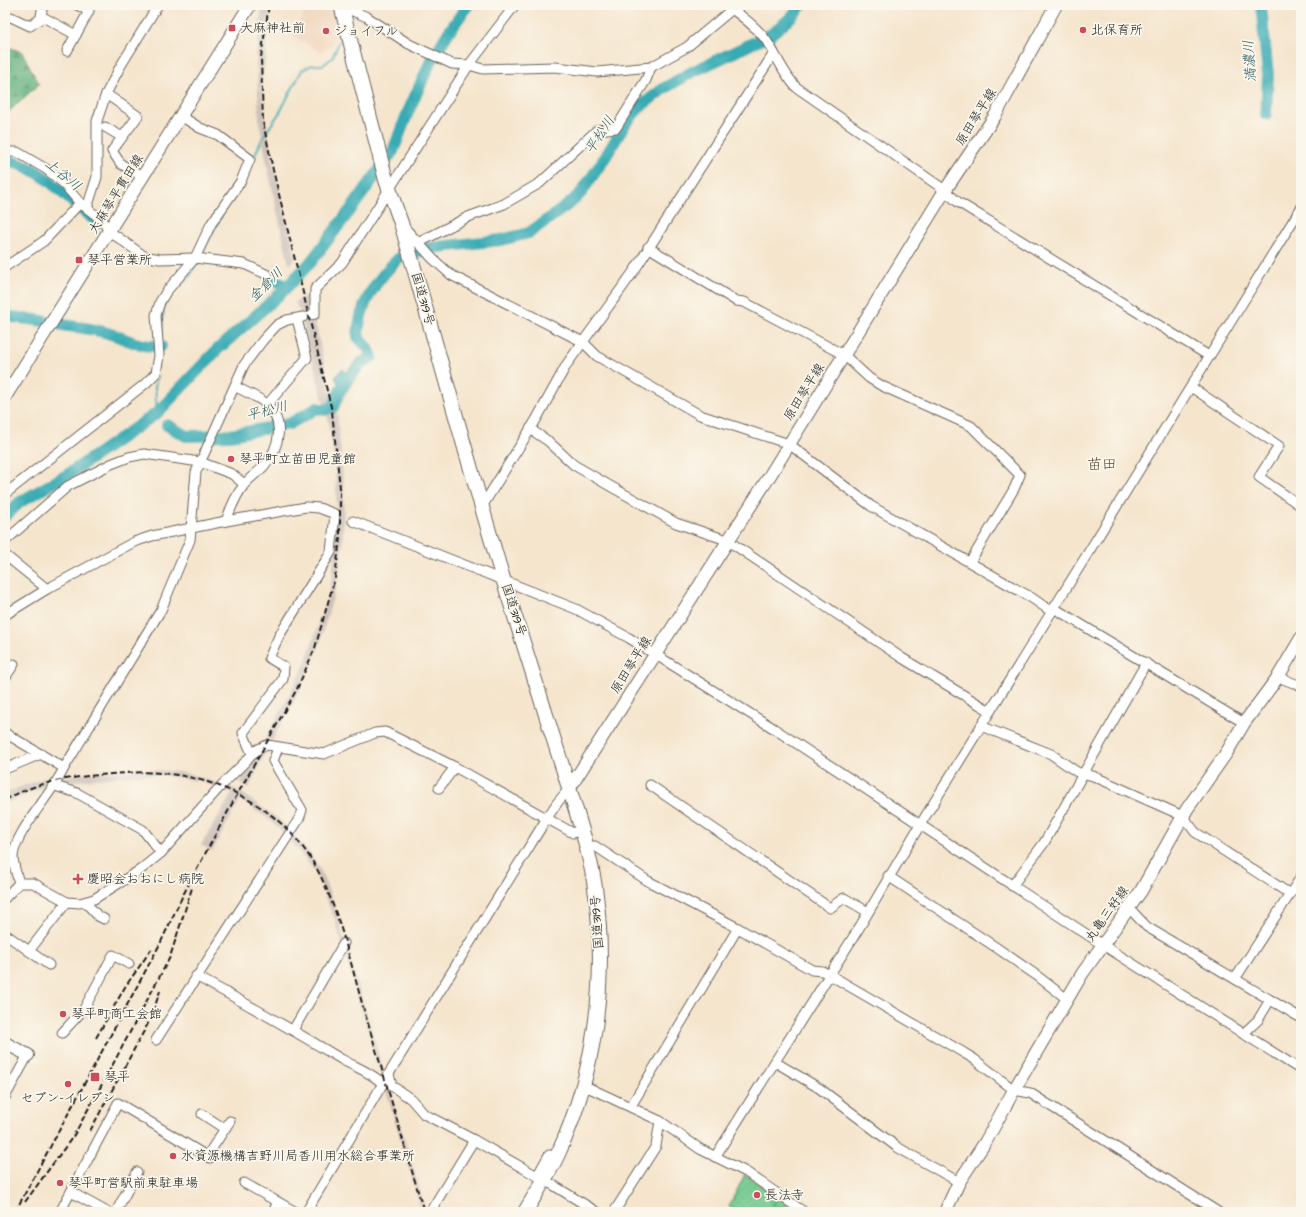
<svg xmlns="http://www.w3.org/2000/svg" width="1306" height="1217" viewBox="0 0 1306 1217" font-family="'Architects Daughter','Klee One',sans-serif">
<defs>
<pattern id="forest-firs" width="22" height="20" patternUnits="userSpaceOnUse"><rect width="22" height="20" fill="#5dae7a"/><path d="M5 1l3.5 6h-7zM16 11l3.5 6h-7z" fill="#4c8d63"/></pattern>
<pattern id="cemetery-stones" width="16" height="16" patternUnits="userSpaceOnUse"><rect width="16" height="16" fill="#72ca8f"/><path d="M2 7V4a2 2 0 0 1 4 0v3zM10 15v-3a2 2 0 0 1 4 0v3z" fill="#62ad7b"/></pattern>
<pattern id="garden-dots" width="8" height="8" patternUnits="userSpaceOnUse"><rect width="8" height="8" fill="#72ca8f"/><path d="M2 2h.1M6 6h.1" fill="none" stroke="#62ad7b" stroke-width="1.8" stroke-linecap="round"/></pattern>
<pattern id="water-ripples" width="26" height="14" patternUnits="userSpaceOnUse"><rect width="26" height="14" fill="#39aab4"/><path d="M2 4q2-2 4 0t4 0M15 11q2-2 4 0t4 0" fill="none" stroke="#2f8a92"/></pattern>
</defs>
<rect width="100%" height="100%" fill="#fbf7ec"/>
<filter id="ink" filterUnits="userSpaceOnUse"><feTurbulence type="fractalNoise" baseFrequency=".025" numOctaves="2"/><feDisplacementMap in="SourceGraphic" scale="8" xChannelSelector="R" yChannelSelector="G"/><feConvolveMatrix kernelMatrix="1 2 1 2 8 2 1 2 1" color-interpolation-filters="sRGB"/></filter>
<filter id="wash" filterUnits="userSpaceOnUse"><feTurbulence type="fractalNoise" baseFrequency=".012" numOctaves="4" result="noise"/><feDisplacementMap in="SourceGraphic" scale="16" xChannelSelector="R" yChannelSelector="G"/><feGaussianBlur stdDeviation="0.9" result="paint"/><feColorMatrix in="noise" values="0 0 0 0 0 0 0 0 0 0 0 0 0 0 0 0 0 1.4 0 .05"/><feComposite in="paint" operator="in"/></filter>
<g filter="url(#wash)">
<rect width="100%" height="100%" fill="#f5e5cd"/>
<path fill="#f1d5bd" d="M 309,5 L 333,5 L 338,32 L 332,45 L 320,52 L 291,34 L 293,29 L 295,30 Z"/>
<g fill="#cec1ba">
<path d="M 262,5 L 273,5 L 267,24 L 266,56 L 262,77 L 263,101 L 274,169 L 296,258 L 289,265 L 268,170 L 259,121 L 256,55 Z"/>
<path d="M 309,294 L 333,404 L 325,407 L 300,313 L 295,302 Z"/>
<path d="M 337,410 L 344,489 L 343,538 L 338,579 L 318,650 L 300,689 L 272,741 L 266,739 L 304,666 L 328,597 L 332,577 L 337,514 L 335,465 L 327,413 Z"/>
<path d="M 267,749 L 249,788 L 240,783 L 259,751 Z"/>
<path d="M 135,770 L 162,770 L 186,773 L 236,789 L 280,820 L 310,854 L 320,869 L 331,896 L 426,1212 L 422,1212 L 335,920 L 315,872 L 286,835 L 266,817 L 240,800 L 212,851 L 201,845 L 232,794 L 200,781 L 163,775 L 135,775 L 57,783 L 27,793 L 5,804 L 5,793 L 49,776 L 51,779 L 90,773 Z"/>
</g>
<path fill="url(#forest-firs)" stroke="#3c654b" d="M 5,46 L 22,52 L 39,84 L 5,115 Z"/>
<path fill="url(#cemetery-stones)" stroke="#477356" d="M 778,1197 L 788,1204 L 782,1212 L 769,1212 Z"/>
<path fill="url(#garden-dots)" stroke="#477356" d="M 745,1174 L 778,1197 L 769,1212 L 737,1212 L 729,1206 Z"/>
<path fill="url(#water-ripples)" stroke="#2a6368" d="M 342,369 L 349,374 L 339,386 L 335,377 Z"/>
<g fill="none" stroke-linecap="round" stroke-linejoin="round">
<g stroke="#39aab4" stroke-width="2">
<path d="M 253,159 L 263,137 L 280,112 L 302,70 L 312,65 L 323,65 L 332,58 L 341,38"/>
<path d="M 201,255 L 222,215"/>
<path d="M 162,334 L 164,306 L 168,299 L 174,291 L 190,276 L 198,261"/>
<path d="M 157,413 L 155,385 L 158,376"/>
</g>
<g stroke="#39aab4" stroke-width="12">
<path d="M 1261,5 L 1268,75 L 1266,114"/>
<path d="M 5,160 C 50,169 63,200 98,222"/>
<path d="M 417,252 L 430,248 L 501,240 L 529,233 L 569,204 L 581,193 L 606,156 L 627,121 L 640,107 L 663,89 L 692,72 L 770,35 L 788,20 L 802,5"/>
<path d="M 270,277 L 287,287"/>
<path d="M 5,316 L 44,321"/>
<path d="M 58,324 C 73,327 89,328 104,332 C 128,338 134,347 161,346"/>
<path d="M 167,425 L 186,436 L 230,435 L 289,424 L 317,408 L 325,410 L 333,407 L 340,391 L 356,369 L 361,363 L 372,357 L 368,348 L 358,337 C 359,302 377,279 401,256"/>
<path d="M 5,516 L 20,502 L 67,475 L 157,413 L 218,349 L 280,294 L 310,263 L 352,208 L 393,151 L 408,112 L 430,63 L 448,33 L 468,5"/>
</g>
</g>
</g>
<g filter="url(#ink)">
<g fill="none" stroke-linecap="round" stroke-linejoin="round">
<g stroke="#68625a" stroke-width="11">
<g id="minor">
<path d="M 43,5 L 41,16 L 76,35"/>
<path d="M 727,5 C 741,16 756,26 766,40 C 777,56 783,73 796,87 L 939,186 L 958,202 L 1209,356"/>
<path d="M 341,6 L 367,17 L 409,44 L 452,64 L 469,65 L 483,69 L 555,67 L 597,72 L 651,67 L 687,47 L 736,6"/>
<path d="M 5,18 L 11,17 L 30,26 L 43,17"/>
<path d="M 67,51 L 89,11 L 77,5"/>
<path d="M 106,94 L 138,116 L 112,151 L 121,164 L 143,177"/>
<path d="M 105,127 L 122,137"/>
<path d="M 5,152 L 17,152 L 46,169 L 63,183 L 80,203 L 102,220 L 109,231 L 144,256 L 160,259 L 195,258 L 244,264 L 268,275"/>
<path d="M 87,208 L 97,177 L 97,121 L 106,94 L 120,67 L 158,5"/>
<path d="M 404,227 L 433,259 L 451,275 L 583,342 L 597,356 L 700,415 L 789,444 L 871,506 L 1032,598 L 1052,612"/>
<path d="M 418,243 L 468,217 L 504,204 L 540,183 L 597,130 L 616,128 L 646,80 L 651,67"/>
<path d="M 648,247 L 736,301 L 744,302 L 844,355 L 869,378 L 882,386 L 971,426 L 1020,475 L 1014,489 L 970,562"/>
<path d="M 5,267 L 44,241 L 80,203"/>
<path d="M 310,315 L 315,314 L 315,289 L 342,263 L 469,65 L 515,5"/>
<path d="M 303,317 L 287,320 L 277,325 L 263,340 L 244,365 L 196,472 L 190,540 L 161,610 L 64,768 C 53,793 16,830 13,856 C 13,865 17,875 19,883 L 33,883 L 67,902 L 80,903 L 94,899 L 140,870 L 161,853 L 219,788 L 258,749 L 267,745 L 324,754 L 375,733 L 385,732 L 455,767 L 573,833 L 581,830"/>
<path d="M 1191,387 L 1279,446 L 1259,477 L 1301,506"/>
<path d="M 267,405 L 307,358 L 297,319"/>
<path d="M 530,429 L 548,441 L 574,465 L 610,486 L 676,523 L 727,540 L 902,658 L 990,711"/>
<path d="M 5,494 L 145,384 L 156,373 L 159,356 L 156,315 L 160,302 L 166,292 L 195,258 L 211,224 L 241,181 L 250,159 L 218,135 L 200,128 L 181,116"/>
<path d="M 483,505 L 536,420 L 567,364 L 634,271 L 774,53"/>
<path d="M 226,521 C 231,508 235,496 244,485 C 250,477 258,473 264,466 C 280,447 286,421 265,403 C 257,396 244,392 235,386"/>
<path d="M 353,521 L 576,609 L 629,638 L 773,728 L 1103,945 L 1301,1070"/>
<path d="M 5,541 L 68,486 L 111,464 L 129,457 L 144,454 L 200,462 L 232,474 L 244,484"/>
<path d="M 5,555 L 47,589"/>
<path d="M 1054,608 L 1244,723"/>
<path d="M 5,615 L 47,589 L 134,542 L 152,536 L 226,521 L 306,507 L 319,508 L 335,514 L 331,552 L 279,636 L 269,658 L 284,667 L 283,679 L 243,733 L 252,754"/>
<path d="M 1278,677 L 1301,686"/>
<path d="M 5,678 L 14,664"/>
<path d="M 981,726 L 1051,754 L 1077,772 L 1093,776 L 1183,816 L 1195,832 L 1290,894"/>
<path d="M 5,733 L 64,768"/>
<path d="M 5,769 L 41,754"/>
<path d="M 650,785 L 830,908 L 844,898 L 868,912"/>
<path d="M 55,786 L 77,793 L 143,830 L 161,853"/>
<path d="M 439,788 L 455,767"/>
<path d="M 586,847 L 595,846 L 648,881 L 738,928 L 812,970 L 822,971 L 830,975 L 959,1050 L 974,1059 L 1014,1090 L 1030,1093 L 1218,1212"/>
<path d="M 888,876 L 997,948 L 1036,975 L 1067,999"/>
<path d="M 1012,886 L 1044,843 L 1146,663"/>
<path d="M 5,898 L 19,883"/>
<path d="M 85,902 L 98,916 L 104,919"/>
<path d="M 1129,908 L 1147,927 L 1301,1018"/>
<path d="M 5,934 L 49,965"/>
<path d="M 29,951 L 67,902"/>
<path d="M 196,976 C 245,1003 293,1030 341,1059 C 355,1067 371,1072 383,1084"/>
<path d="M 1235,979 L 1301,877"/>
<path d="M 293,1030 L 344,943"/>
<path d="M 62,1033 L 84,1009 L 113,955 L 129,964"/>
<path d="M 1243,1034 L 1258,1020 L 1270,1000"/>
<path d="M 156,1040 L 299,819 L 302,810 L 273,761 L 278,748"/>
<path d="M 775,1062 L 819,1088 L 897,1147 L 959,1182"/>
<path d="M 389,1074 L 392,1086 L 411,1099 L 424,1114 L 474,1140 L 430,1212"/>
<path d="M 583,1085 L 660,1121 L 700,1149 L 746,1172 L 804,1212"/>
<path d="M 5,1097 L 28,1055"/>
<path d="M 631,1106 L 738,928"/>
<path d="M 202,1114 L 225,1129"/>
<path d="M 474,1140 L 537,1176 L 549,1155 L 557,1156"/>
<path d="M 207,1156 L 230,1121"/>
<path d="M 715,1157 L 859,928 L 920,825 L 1301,208"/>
<path d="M 548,1182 L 597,1212"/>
<path d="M 244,1183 L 296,1212"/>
<path d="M 71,1192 L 107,1212"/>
<path d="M 60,1212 L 118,1103 L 210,1158"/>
<path d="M 116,1212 L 137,1172"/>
<path d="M 273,1212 L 278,1202"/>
<path d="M 306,1212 L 385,1080 L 547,818 L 557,803 L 569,789"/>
<path d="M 614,1212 L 656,1146 L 660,1121"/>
</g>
</g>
<g stroke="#68625a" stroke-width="14">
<g id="major">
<path d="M 5,397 L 250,5"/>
<path d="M 569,789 L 769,477 L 944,192 L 995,116 L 1056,5"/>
<path d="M 5,1043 L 28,1055"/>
<path d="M 945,1212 L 959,1182 L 986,1141 L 1014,1090 L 1082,974 L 1141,891 L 1187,809 L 1227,752 L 1244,723 L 1278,677 L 1301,638"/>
</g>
</g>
<g stroke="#68625a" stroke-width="16">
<path id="highway" d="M 341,5 L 386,180 L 401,223 C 436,343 468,463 504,582 C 524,646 545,710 565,775 C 577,814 591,854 596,895 C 607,982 595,1074 558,1154 C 549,1174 536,1193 525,1212"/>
</g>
<use href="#minor" stroke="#fff" stroke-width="9"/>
<use href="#major" stroke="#fff" stroke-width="12"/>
<use href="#highway" stroke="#fff" stroke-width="14"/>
<g stroke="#1c1c1c" stroke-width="2" stroke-dasharray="6 3" stroke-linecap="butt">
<path d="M 5,800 C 43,778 84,776 126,773 C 202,767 281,801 318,871 C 341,915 352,970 366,1017 C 386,1082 405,1147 424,1212"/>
<path d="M 96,1038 L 125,987 L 153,947"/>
<path d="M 90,1131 L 151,1018 L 160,991"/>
<path d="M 25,1202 L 74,1135 L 112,1066 L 170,957 L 192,888"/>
<path d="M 15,1212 L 160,944 L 183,895 L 233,802 L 297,689 L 315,648 L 335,578 L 340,538 L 340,488 L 332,411 L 273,170 L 263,122 L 261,57 L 269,5"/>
</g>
</g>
</g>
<g fill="#d1495b" stroke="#fbf7ec" stroke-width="1.5">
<rect x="228" y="24" width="8" height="8" rx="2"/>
<circle cx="1083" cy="30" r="4"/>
<circle cx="326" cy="31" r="4"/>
<rect x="75" y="256" width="8" height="8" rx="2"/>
<circle cx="231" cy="459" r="4"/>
<path d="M76 873h4v4h4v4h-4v4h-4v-4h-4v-4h4z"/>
<circle cx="63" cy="1014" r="4"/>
<rect x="90" y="1072" width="10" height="10" rx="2"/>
<circle cx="68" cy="1084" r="4"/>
<circle cx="173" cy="1156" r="4"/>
<circle cx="60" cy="1183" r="4"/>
<circle cx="757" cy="1195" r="4"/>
</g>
<g text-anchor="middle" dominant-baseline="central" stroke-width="3.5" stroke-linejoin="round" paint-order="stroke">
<g font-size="13" fill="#1c1c1c" stroke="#fbf7ec" text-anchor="start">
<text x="240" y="28">大麻神社前</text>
<text x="1091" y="30">北保育所</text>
<text x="334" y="31">ジョイフル</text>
<text x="87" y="260">琴平営業所</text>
<text x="239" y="459">琴平町立苗田児童館</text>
<text x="87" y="879">慶昭会おおにし病院</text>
<text x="71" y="1014">琴平町商工会館</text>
<text x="104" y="1077">琴平</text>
<text x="68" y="1098" text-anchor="middle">セブン-イレブン</text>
<text x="181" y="1156">水資源機構吉野川局香川用水総合事業所</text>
<text x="68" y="1183">琴平町営駅前東駐車場</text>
<text x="765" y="1195">長法寺</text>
</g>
<g font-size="13" fill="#1c1c1c" stroke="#fbf7ec">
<text transform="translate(976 117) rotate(-58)">原田琴平線</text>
<text transform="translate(116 194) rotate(-58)">大麻琴平貫田線</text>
<text transform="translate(423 299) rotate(74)">国道319号</text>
<text transform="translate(804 392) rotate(-58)">原田琴平線</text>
<text transform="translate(514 610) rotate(72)">国道319号</text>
<text transform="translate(631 665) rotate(-58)">原田琴平線</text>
<text transform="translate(1107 914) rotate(-55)">丸亀三好線</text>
<text transform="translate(597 922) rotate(-94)">国道319号</text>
</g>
<g font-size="14" font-style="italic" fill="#295c60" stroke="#fbf7ec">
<text transform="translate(1250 61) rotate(-94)">満濃川</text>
<text transform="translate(600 135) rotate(-57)">平松川</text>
<text transform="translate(63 175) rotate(40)">上谷川</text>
<text transform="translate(266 285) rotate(-44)">金倉川</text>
<text transform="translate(267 411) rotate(-14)">平松川</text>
</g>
<g font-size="15" fill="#5e4938" stroke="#fbf7ec">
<text x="1102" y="464">苗田</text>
</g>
</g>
<rect width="1306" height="1217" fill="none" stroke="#fbf7ec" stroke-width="20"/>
</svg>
